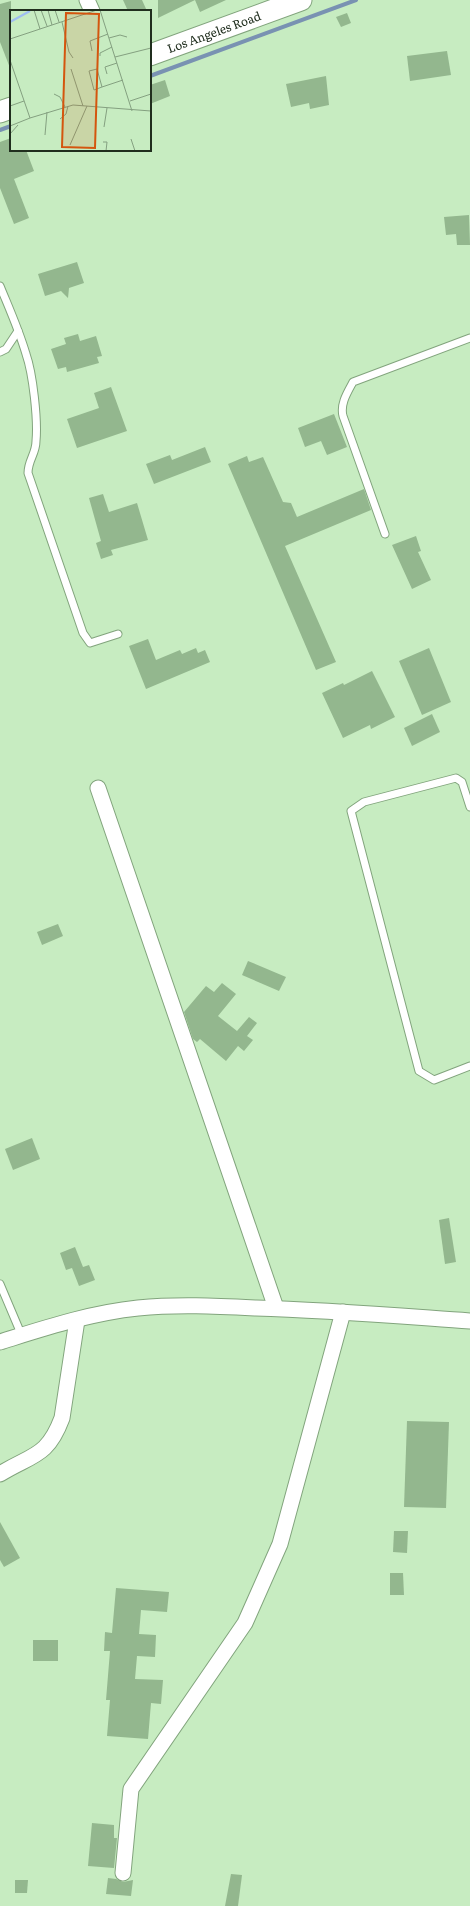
<svg xmlns="http://www.w3.org/2000/svg" width="470" height="1906" viewBox="0 0 470 1906" font-family="Literata,serif">
<rect width="100%" height="100%" fill="#c7ecc1"/>
<g fill="none" stroke-linecap="round" stroke-linejoin="round">
<g stroke="#7992b2" stroke-width="4">
<path d="M 150,76 L 356,0"/>
<path d="M 0,130 L 11,126"/>
</g>
</g>
<g fill="#93b78e">
<path d="M 123,0 L 142,0 L 147,11 L 128,11 Z"/>
<path d="M 158,0 L 226,0 L 200,12 L 195,0 L 158,18 Z"/>
<path d="M 11,1 L 11,68 L 10,68 L 0,42 L 0,4 Z"/>
<path d="M 347,13 L 351,23 L 341,27 L 336,17 Z"/>
<path d="M 447,51 L 451,75 L 410,81 L 407,56 Z"/>
<path d="M 326,76 L 329,105 L 310,109 L 309,103 L 291,107 L 286,84 Z"/>
<path d="M 165,80 L 170,96 L 150,104 L 150,85 Z"/>
<path d="M 11,138 L 11,150 L 26,150 L 34,171 L 14,179 L 29,218 L 14,224 L 0,188 L 0,142 Z"/>
<path d="M 469,215 L 470,245 L 457,245 L 456,234 L 446,235 L 444,217 Z"/>
<path d="M 77,262 L 84,283 L 69,288 L 68,298 L 61,291 L 45,296 L 38,274 Z"/>
<path d="M 78,334 L 80,341 L 96,336 L 102,356 L 97,357 L 99,363 L 67,372 L 66,367 L 58,369 L 51,349 L 66,344 L 64,338 Z"/>
<path d="M 111,387 L 127,431 L 77,448 L 67,419 L 99,408 L 94,393 Z"/>
<path d="M 334,414 L 347,447 L 327,455 L 321,441 L 305,447 L 298,428 Z"/>
<path d="M 205,447 L 211,462 L 154,484 L 146,464 L 170,455 L 172,460 Z"/>
<path d="M 247,456 L 249,462 L 263,457 L 283,502 L 291,503 L 297,517 L 364,489 L 371,510 L 285,546 L 336,662 L 316,670 L 228,464 Z"/>
<path d="M 103,494 L 109,512 L 137,503 L 148,540 L 111,550 L 113,555 L 101,559 L 96,543 L 101,541 L 89,498 Z"/>
<path d="M 416,536 L 421,551 L 418,552 L 431,580 L 412,589 L 392,545 Z"/>
<path d="M 148,639 L 156,660 L 180,650 L 182,654 L 196,648 L 198,653 L 205,650 L 210,662 L 146,689 L 129,646 Z"/>
<path d="M 429,648 L 451,702 L 422,715 L 399,661 Z"/>
<path d="M 372,671 L 395,717 L 371,729 L 370,725 L 343,738 L 322,693 L 343,683 L 344,685 Z"/>
<path d="M 432,714 L 440,732 L 412,746 L 404,728 Z"/>
<path d="M 58,924 L 63,936 L 42,945 L 37,932 Z"/>
<path d="M 248,961 L 286,977 L 279,991 L 242,975 Z"/>
<path d="M 222,983 L 236,994 L 218,1016 L 237,1031 L 249,1017 L 257,1023 L 247,1036 L 253,1040 L 244,1051 L 238,1046 L 226,1061 L 200,1039 L 197,1042 L 193,1039 L 184,1012 L 206,986 L 214,992 Z"/>
<path d="M 32,1138 L 40,1159 L 13,1170 L 5,1149 Z"/>
<path d="M 449,1218 L 456,1262 L 445,1264 L 439,1220 Z"/>
<path d="M 75,1247 L 83,1267 L 89,1265 L 95,1280 L 79,1286 L 72,1268 L 66,1270 L 60,1253 Z"/>
<path d="M 407,1421 L 449,1422 L 446,1508 L 404,1507 Z"/>
<path d="M 0,1522 L 20,1558 L 4,1567 L 0,1560 Z"/>
<path d="M 394,1531 L 408,1531 L 407,1553 L 393,1552 Z"/>
<path d="M 390,1573 L 403,1573 L 404,1595 L 390,1595 Z"/>
<path d="M 116,1588 L 169,1592 L 167,1612 L 141,1610 L 139,1634 L 156,1635 L 155,1657 L 137,1656 L 135,1679 L 163,1680 L 161,1704 L 151,1703 L 148,1739 L 107,1736 L 110,1700 L 106,1700 L 110,1651 L 104,1651 L 105,1632 L 112,1633 Z"/>
<rect x="33" y="1640" width="25" height="21"/>
<path d="M 92,1823 L 114,1825 L 114,1838 L 117,1838 L 114,1868 L 88,1866 Z"/>
<path d="M 231,1874 L 242,1875 L 238,1906 L 225,1906 Z"/>
<path d="M 108,1878 L 116,1879 L 123,1882 L 133,1880 L 131,1896 L 106,1894 Z"/>
<path d="M 15,1880 L 28,1880 L 27,1893 L 15,1893 Z"/>
</g>
<g fill="none" stroke-linecap="round" stroke-linejoin="round">
<g stroke="#82a47d" stroke-width="9">
<g id="lane">
<path d="M 0,286 C 9,308 19,330 26,354 C 33,374 38,420 36,441 C 36,454 28,460 28,473 L 83,633 L 90,643 L 118,634"/>
<path d="M 0,352 L 6,349 L 18,331"/>
<path d="M 385,534 L 343,416 C 340,404 347,393 353,382 L 470,338"/>
<path d="M 470,807 L 462,782 L 456,778 L 364,802 L 351,811 L 419,1071 L 434,1080 L 470,1066"/>
<path d="M 0,1284 L 22,1336"/>
</g>
</g>
<g stroke="#82a47d" stroke-width="17">
<g id="street">
<path d="M 87,0 L 92,11"/>
<path d="M 98,788 L 276,1308"/>
<path d="M 0,1342 C 45,1328 90,1313 138,1308 C 177,1304 216,1306 256,1308 C 327,1310 399,1316 470,1321"/>
<path d="M 0,1474 C 32,1454 47,1458 62,1418 L 77,1320"/>
<path d="M 123,1873 L 131,1789 L 245,1623 L 280,1544 L 343,1312"/>
</g>
</g>
<g stroke="#82a47d" stroke-width="23">
<g id="secondary">
<path id="s1" d="M 150,55 L 301,0"/>
<path d="M 0,112 L 11,108"/>
</g>
</g>
<use href="#lane" stroke="#fff" stroke-width="7"/>
<use href="#street" stroke="#fff" stroke-width="15"/>
<use href="#secondary" stroke="#fff" stroke-width="21"/>
</g>
<g text-anchor="middle" dominant-baseline="central" stroke-width="3" stroke-linejoin="round" paint-order="stroke">
<g font-size="12" fill="#202e1e" stroke="#c7ecc1">
<text stroke="none"><textPath href="#s1" startOffset="68">Los Angeles Road</textPath></text>
</g>
</g>
<g transform="translate(10 10)">
<rect width="141" height="141" fill="#c7ecc1"/>
<path fill="none" stroke="#9fbdf1" stroke-width="2" d="M 0,12 L 20,1"/>
<path fill="none" stroke="#84a080" stroke-width="1" d="M 24,0 L 30,19M 31,0 L 37,16M 38,0 L 42,15M 45,0 L 49,12M 90,0 L 122,101M 52,12 L 59,42 L 63,48M 99,28 L 110,25 L 117,27M 0,29 L 87,0M 82,41 L 80,31 L 98,24M 90,46 L 90,43 L 102,37M 105,47 L 141,38M 0,50 L 20,108 L 63,95 L 141,101M 61,59 L 73,96M 97,64 L 95,57 L 107,53M 92,77 L 87,59 L 79,61 L 84,80 L 92,77 L 113,70M 44,84 L 50,87 L 55,97M 120,91 L 141,84M 0,96 L 14,91M 50,109 L 56,104 L 58,96M 0,116 L 20,108M 94,117 L 97,98M 0,124 L 8,115M 35,125 L 37,102M 121,129 L 125,141M 93,132 L 97,132 L 96,141M 60,135 L 77,96"/>
<path fill="#d4550e" fill-opacity="0.15" stroke="#d4550e" stroke-width="2" d="M 56,3 L 89,4 L 85,138 L 52,137 Z"/>
<rect width="141" height="141" fill="none" stroke="#202e1e" stroke-width="2"/>
</g>
</svg>
